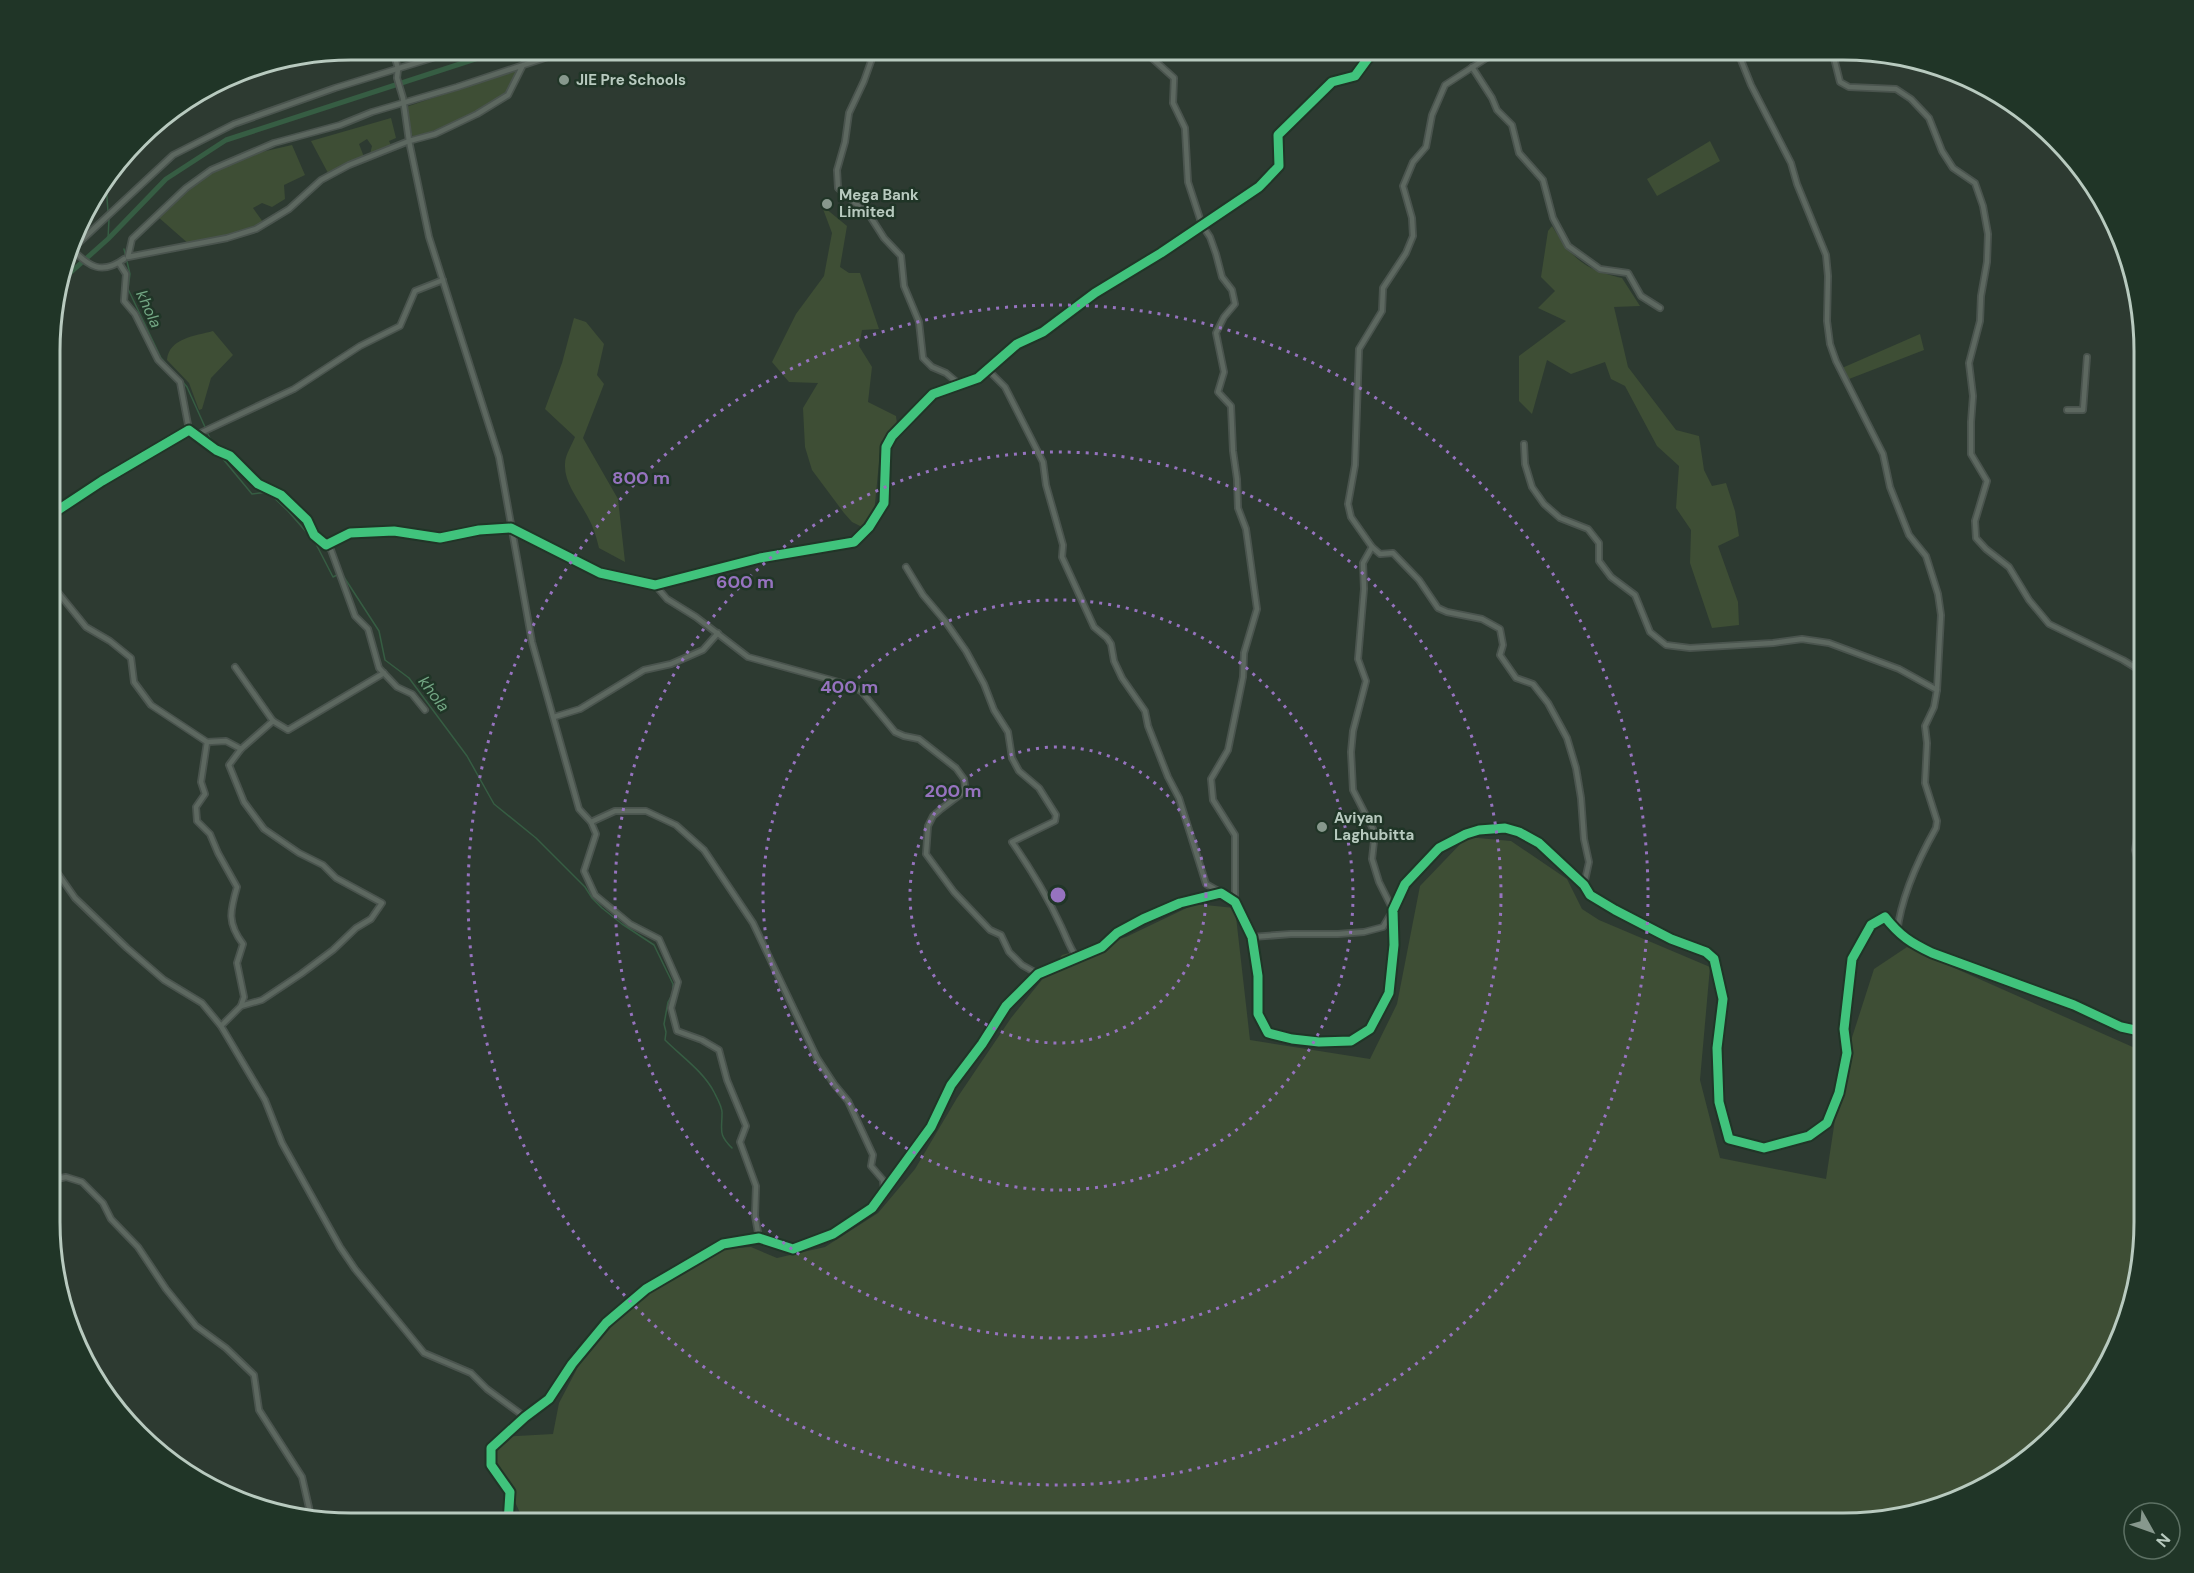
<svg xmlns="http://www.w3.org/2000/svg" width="2194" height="1573" viewBox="0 0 2194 1573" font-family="'DM Sans',sans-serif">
<rect width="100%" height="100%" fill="#2d3a31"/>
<g fill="#3e4e35">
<path d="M 521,68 L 507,94 L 470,116 L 413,139 L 406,107 Z"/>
<path d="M 391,118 L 396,138 L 389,141 L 392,147 L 370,154 L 372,146 L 367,139 L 359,144 L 364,157 L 328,173 L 311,141 Z"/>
<path d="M 1710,141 L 1720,161 L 1657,196 L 1647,179 Z"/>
<path d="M 292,145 L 305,175 L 284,185 L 285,199 L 272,207 L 262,203 L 253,208 L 263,222 L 240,233 L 190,245 L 157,216 L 207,176 L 253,154 Z"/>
<path d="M 825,208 L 847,226 L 840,267 L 849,273 L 860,273 L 879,329 L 862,330 L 859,346 L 872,367 L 868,402 L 896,416 L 897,424 L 881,442 L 874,514 L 864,528 L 852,522 L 844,513 L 812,470 L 805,447 L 803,408 L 818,383 L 789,382 L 772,362 L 796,314 L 824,276 L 832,233 L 823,209 Z"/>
<path d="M 1552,226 C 1573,259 1583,269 1622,278 L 1640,306 L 1614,307 L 1628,367 L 1676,430 L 1699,436 L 1704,470 L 1712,486 L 1726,483 L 1735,511 L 1739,536 L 1718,546 L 1738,602 L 1739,625 L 1712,628 L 1690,563 L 1691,530 L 1676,508 L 1679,466 L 1657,446 L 1625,386 L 1611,379 L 1605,362 L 1571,374 L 1547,360 L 1532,414 L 1519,401 L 1519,356 L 1566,321 L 1538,308 L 1555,291 L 1541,277 L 1548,231 Z"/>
<path d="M 574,318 L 586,322 L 604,344 L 597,375 L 604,384 L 583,438 L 618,499 L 625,562 L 599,548 C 596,535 592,523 585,512 C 577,497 564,482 565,464 C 565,455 572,445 575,437 L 545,409 L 562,363 Z"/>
<path d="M 213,331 L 233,355 L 211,378 L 202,409 L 199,410 L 189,383 L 167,360 C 169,338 195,336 213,331 Z"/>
<path d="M 1920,334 L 1924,350 L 1849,379 L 1842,368 Z"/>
<path d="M 1467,837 L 1511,841 L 1567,879 L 1582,909 L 1599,920 L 1710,967 L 1700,1080 L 1720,1158 L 1826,1179 L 1839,1093 L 1849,1056 L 1847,1053 L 1874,969 L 1907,947 L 2144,1052 L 2144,1242 L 2122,1337 L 2082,1406 L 2027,1461 L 1977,1492 L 1921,1513 L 1844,1523 L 521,1523 L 522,1517 L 493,1455 L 501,1437 L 553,1434 L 559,1403 L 599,1327 L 704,1250 L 751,1247 L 777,1258 L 825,1247 L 878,1213 L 915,1169 L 957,1098 L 1011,1018 L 1062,955 L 1126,937 L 1195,904 L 1235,908 L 1250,1040 L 1370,1059 L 1397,1004 L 1420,886 Z"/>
</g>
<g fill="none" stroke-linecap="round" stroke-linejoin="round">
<g stroke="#365d43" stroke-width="1.5">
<path d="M 106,184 L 108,212"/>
<path d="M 108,239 L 109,219"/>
<path d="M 124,249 L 130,274 L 128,289 L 161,358 L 176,375"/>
<path d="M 2133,290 C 2131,304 2128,322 2143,329"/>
<path d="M 182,381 L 187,387 L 205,427"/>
<path d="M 207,432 L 214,447"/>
<path d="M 218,453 L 252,494 L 268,492 L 288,511 L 315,542 L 333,577 L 337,575"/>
<path d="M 342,574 L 379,631 L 385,660 L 409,678 L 467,756 L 494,804 L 536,838 L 585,887 L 592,898 L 602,908 L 622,924 L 654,945 L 673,984 L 673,993 L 668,1002 L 664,1024 L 666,1032 L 665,1040 C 682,1057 703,1071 714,1092 C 717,1098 723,1108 722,1114 C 722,1131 718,1134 732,1148"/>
</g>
<path stroke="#365d43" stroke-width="5" d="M 61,281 L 108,239 L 166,179 L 226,140 L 503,50"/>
<g stroke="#4a544e" stroke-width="8">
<g id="street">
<path d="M 393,50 L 398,69 L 397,78 L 403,98 L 409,141 L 429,237 L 499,457 L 532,642 L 579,809 L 591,822 L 596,834 L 584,871 L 595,895 L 630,924 L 659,939 L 678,982 L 671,1008 L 677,1031 L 702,1040 L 719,1050 L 727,1080 L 746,1126 L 740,1142 L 756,1186 L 755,1216 L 759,1238"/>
<path d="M 875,50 L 864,81 L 849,113 L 845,142 L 837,170 L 838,188 L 870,216 L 884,238 L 901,256 L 904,286 L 919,322 L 923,358 L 932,367 L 946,373 L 959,384"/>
<path d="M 1143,50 L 1174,78 L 1173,103 L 1185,128 L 1188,182 L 1202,225 L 1210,237 L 1216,254 L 1222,277 L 1232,290 L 1235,304 L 1224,317 L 1216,333 L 1224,372 L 1218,392 L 1231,406 L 1233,451 L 1237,479 L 1238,508 L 1246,529 L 1257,609 L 1244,653 L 1243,677 L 1228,750 L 1211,779 L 1213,800 L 1235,835 L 1235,902"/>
<path d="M 1737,50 L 1751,85 L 1791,163 L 1797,184 L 1826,255 L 1828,276 L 1827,321 L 1830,344 L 1836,361 L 1883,454 L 1890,487 L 1909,535 L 1926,556 L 1938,594 L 1941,615 L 1937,690 L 1934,707 L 1925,726 L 1927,743 L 1925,783 L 1937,821 L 1936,828 C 1918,860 1901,896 1897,933"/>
<path d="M 1832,50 L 1840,82 L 1849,87 L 1896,89 L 1911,99 L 1929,118 L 1942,151 L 1953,168 L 1975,183 L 1983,206 L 1988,234 L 1987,262 L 1981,296 L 1980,321 L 1969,363 L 1973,396 L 1971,422 L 1971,454 L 1987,481 L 1975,521 L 1976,538 L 1986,549 L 2009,567 L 2029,600 L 2049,624 L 2123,660 L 2144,673"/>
<path d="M 523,65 L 508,95 L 477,114 L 435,134 L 409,141 L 349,165 L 321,180 L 289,209 L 256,229 L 227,238 L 128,257 L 132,239 L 186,188 L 211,170 L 274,143 L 340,125 L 372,112 L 457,87 L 569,50"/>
<path d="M 1472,67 L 1492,98 L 1497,110 L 1512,125 L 1519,153 L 1543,180 L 1553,218 L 1568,246 L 1600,269 L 1628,273 L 1641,296 L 1660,308"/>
<path d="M 72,249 C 89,267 102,275 124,259"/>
<path d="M 70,251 L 173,155 L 234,124 L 335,88 L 458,50"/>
<path d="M 119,263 L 126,274 L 124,301 L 135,314 L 158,360 L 180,382 L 189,430"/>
<path d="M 987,369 L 1005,387 L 1043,462 L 1046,485 L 1063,545 L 1062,557 L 1094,627 L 1107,638 L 1111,644 L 1114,661 L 1122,678 L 1145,711 L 1148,726 L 1168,777 L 1179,798 L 1206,884 L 1220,892"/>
<path d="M 2067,410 L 2083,410 L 2087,357"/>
<path d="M 196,435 L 294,389 L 360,346 L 400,326 L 415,291 L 443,280"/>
<path d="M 1524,444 L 1525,464 L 1532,487 L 1544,504 L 1560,518 L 1588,529 L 1599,543 L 1599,561 L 1611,577 L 1635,595 L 1650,632 L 1666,645 L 1690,648 L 1773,643 L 1802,639 L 1829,643 L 1899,669 L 1937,690"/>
<path d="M 52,514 L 102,481 L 189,430 L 216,450 L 230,456 L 258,484 L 281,495 L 307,520 L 314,535 L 326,545 L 350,533 L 394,531 L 440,538 L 479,530 L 511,528 L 600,573 L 655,585 L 760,558 L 854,542 L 869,527 L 884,503 L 886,447 L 892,436 L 933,394 L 978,378 L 1017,344 L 1043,332 L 1095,293 L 1161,253 L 1259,187 L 1279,166 L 1278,135 L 1332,82 L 1355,76 L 1374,50"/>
<path d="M 326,545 L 331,550 L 355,616 L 368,629 L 379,668 L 397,687 L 412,694 L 425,710"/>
<path d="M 1372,547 L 1380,554 L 1393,553 L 1419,580 L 1438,608 L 1447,612 L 1482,619 L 1500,629 L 1503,645 L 1500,655 L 1516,678 L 1533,684 L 1548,703 L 1567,738 L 1576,768 L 1581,798 L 1584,839 L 1589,862 L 1584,885"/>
<path d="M 906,567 L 923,595 L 945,621 L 966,651 L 984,684 L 994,710 L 1008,732 L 1012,758 L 1019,771 L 1039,788 L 1056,815 L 1055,821 L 1012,842 C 1030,868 1047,896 1060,924 C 1066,936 1069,947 1077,958"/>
<path d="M 52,585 L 86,627 L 110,641 L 131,658 L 134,682 L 151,705 L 207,742 L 201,782 L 205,794 L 196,807 L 197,821 L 210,834 L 218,853 L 237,887 C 230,911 227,923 243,944 L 237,963 L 244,997 L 241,1006 L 221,1026"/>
<path d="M 655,585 L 667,599 L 696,617 L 748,657 L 853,686 L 862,692 L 895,732 L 904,736 L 919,739 L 956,768 L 964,779 L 965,786 L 961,794 L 941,809 L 933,816 L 928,826 L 926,854 L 954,892 L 990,930 L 1001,935 L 1009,952 L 1022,965 L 1038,974"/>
<path d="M 235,667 L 273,721"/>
<path d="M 554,717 L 580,709 L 644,670 L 671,664 L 703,650 L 718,633"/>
<path d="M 207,742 L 226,741 L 241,749 L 273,721 L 288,730 L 384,673"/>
<path d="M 2144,797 L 2135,850 L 2144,883"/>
<path d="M 591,822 L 615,811 L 646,811 L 676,825 L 704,850 L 753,923 L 817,1058 L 834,1084 L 848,1101 L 873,1155 L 871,1166 L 883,1180 L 884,1191"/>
<path d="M 52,865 L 75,898 L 127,948 L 164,980 L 202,1003 L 221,1026 L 265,1100 L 282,1143 L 340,1247 L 355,1269 L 424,1353 L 471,1373 L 487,1389 L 525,1417"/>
<path d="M 1252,937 L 1291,934 L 1338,934 L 1364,932 L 1383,927 L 1393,910 L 1379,882 L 1372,859 L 1374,841 L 1373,829 L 1353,790 L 1351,752 L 1353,731 L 1366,681 L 1358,659 L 1364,589 L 1363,563 L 1372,547 L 1351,517 L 1348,504 L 1355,465 L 1359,349 L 1382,311 L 1383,288 L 1406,253 L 1413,236 L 1412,218 L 1403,186 L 1413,162 L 1426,147 L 1432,115 L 1445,85 L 1499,50"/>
<path d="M 241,1006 L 262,1000 L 301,974 L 333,950 L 356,928 L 371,919 L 382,903 L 336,878 L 323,865 L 299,853 L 264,829 L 244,802 L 229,765 L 241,749"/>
<path d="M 52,1180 L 66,1177 L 82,1182 L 103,1203 L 111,1219 L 138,1247 L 166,1289 L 196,1326 L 226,1348 L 254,1375 L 259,1410 L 302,1477 L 310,1512 L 313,1519"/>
<path d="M 508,1523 L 510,1492 L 491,1465 L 491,1448 L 525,1417 L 549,1399 L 572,1364 L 606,1323 L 646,1289 L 723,1244 L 759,1238 L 793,1249 L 833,1234 L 872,1208 L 931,1127 L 951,1085 L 982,1044 L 1006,1006 L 1038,974 L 1102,947 L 1117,933 L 1143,919 L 1180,903 L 1221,893 L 1235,902 L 1252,937 L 1258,976 L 1258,1014 L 1268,1033 L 1292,1039 L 1319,1042 L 1351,1041 L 1370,1029 L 1389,993 L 1394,945 L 1393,910 L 1405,884 L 1439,848 L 1466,834 L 1479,830 L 1505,828 L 1519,832 L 1539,843 L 1584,885 L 1590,895 L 1615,910 L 1671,939 L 1706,952 L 1714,959 L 1723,999 L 1717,1048 L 1719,1102 L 1729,1139 L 1764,1148 L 1809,1136 L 1827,1123 L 1839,1093 L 1847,1053 L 1844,1029 L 1852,959 L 1871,925 L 1885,917 C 1900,936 1911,943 1932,953 L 2074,1005 L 2121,1027 L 2144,1032"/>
</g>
</g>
<use href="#street" stroke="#5d6860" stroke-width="4.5"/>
<g stroke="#203527" stroke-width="13">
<g id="cycleway">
<path d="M 52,514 L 102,481 L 189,430 L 216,450 L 230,456 L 258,484 L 281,495 L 307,520 L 314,535 L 326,545 L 350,533 L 394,531 L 440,538 L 479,530 L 511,528 L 600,573 L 655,585 L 760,558 L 854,542 L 869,527 L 884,503 L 886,447 L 892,436 L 933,394 L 978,378 L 1017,344 L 1043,332 L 1095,293 L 1161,253 L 1259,187 L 1279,166 L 1278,135 L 1332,82 L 1355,76 L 1374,50"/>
<path d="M 508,1523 L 510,1492 L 491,1465 L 491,1448 L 525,1417 L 549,1399 L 572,1364 L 606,1323 L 646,1289 L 723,1244 L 759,1238 L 793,1249 L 833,1234 L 872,1208 L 931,1127 L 951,1085 L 982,1044 L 1006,1006 L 1038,974 L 1102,947 L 1117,933 L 1143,919 L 1180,903 L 1221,893 L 1235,902 L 1252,937 L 1258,976 L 1258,1014 L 1268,1033 L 1292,1039 L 1319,1042 L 1351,1041 L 1370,1029 L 1389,993 L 1394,945 L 1393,910 L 1405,884 L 1439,848 L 1466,834 L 1479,830 L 1505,828 L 1519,832 L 1539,843 L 1584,885 L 1590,895 L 1615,910 L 1671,939 L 1706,952 L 1714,959 L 1723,999 L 1717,1048 L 1719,1102 L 1729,1139 L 1764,1148 L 1809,1136 L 1827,1123 L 1839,1093 L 1847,1053 L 1844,1029 L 1852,959 L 1871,925 L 1885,917 C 1900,936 1911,943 1932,953 L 2074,1005 L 2121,1027 L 2144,1032"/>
</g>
</g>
<use href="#cycleway" stroke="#40c37c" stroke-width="9"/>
</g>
<g fill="none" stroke="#9673bf" stroke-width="3" stroke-dasharray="3 6">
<circle cx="1058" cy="895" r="148"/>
<circle cx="1058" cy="895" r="295"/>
<circle cx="1058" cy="895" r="443"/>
<circle cx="1058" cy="895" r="590"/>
</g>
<g fill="#87988d" stroke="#203527" stroke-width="2">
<circle cx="564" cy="80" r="6"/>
<circle cx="827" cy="204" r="6"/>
<circle cx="1322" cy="827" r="6"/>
</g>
<g text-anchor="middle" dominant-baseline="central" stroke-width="5" stroke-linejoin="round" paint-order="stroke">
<g font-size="15" font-weight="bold" fill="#b8cabf" stroke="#203527" text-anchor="start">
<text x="576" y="80">JIE Pre Schools</text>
<text x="839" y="195">Mega Bank<tspan x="839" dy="17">Limited</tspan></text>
<text x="1334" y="818">Aviyan<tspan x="1334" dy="17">Laghubitta</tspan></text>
</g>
<g font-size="16" font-style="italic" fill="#73a784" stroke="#203527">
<text transform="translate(149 309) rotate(65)">khola</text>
<text transform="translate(434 694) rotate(53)">khola</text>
</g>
</g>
<path d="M0 0H2194V1573H0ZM351 60H1843A291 291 0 0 1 2134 351V1222A291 291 0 0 1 1843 1513H351A291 291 0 0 1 60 1222V351A291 291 0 0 1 351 60Z" fill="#203527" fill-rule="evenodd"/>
<path fill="none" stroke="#b8cabf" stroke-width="3" d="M351 60H1843A291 291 0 0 1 2134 351V1222A291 291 0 0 1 1843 1513H351A291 291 0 0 1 60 1222V351A291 291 0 0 1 351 60Z"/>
<circle cx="1058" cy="895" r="9" fill="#9673bf" stroke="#203527" stroke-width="3"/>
<g font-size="18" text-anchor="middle" font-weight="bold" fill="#9673bf" stroke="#203527" stroke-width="5" stroke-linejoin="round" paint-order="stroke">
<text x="641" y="484">800 m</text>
<text x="745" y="588">600 m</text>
<text x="849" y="693">400 m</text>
<text x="953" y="797">200 m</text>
</g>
<g transform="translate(2152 1531) rotate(130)"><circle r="28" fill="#203527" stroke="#5d7164" stroke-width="1.5"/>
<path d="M0-4.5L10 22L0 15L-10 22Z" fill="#87988d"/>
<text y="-9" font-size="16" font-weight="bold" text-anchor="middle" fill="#b8cabf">N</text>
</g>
</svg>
